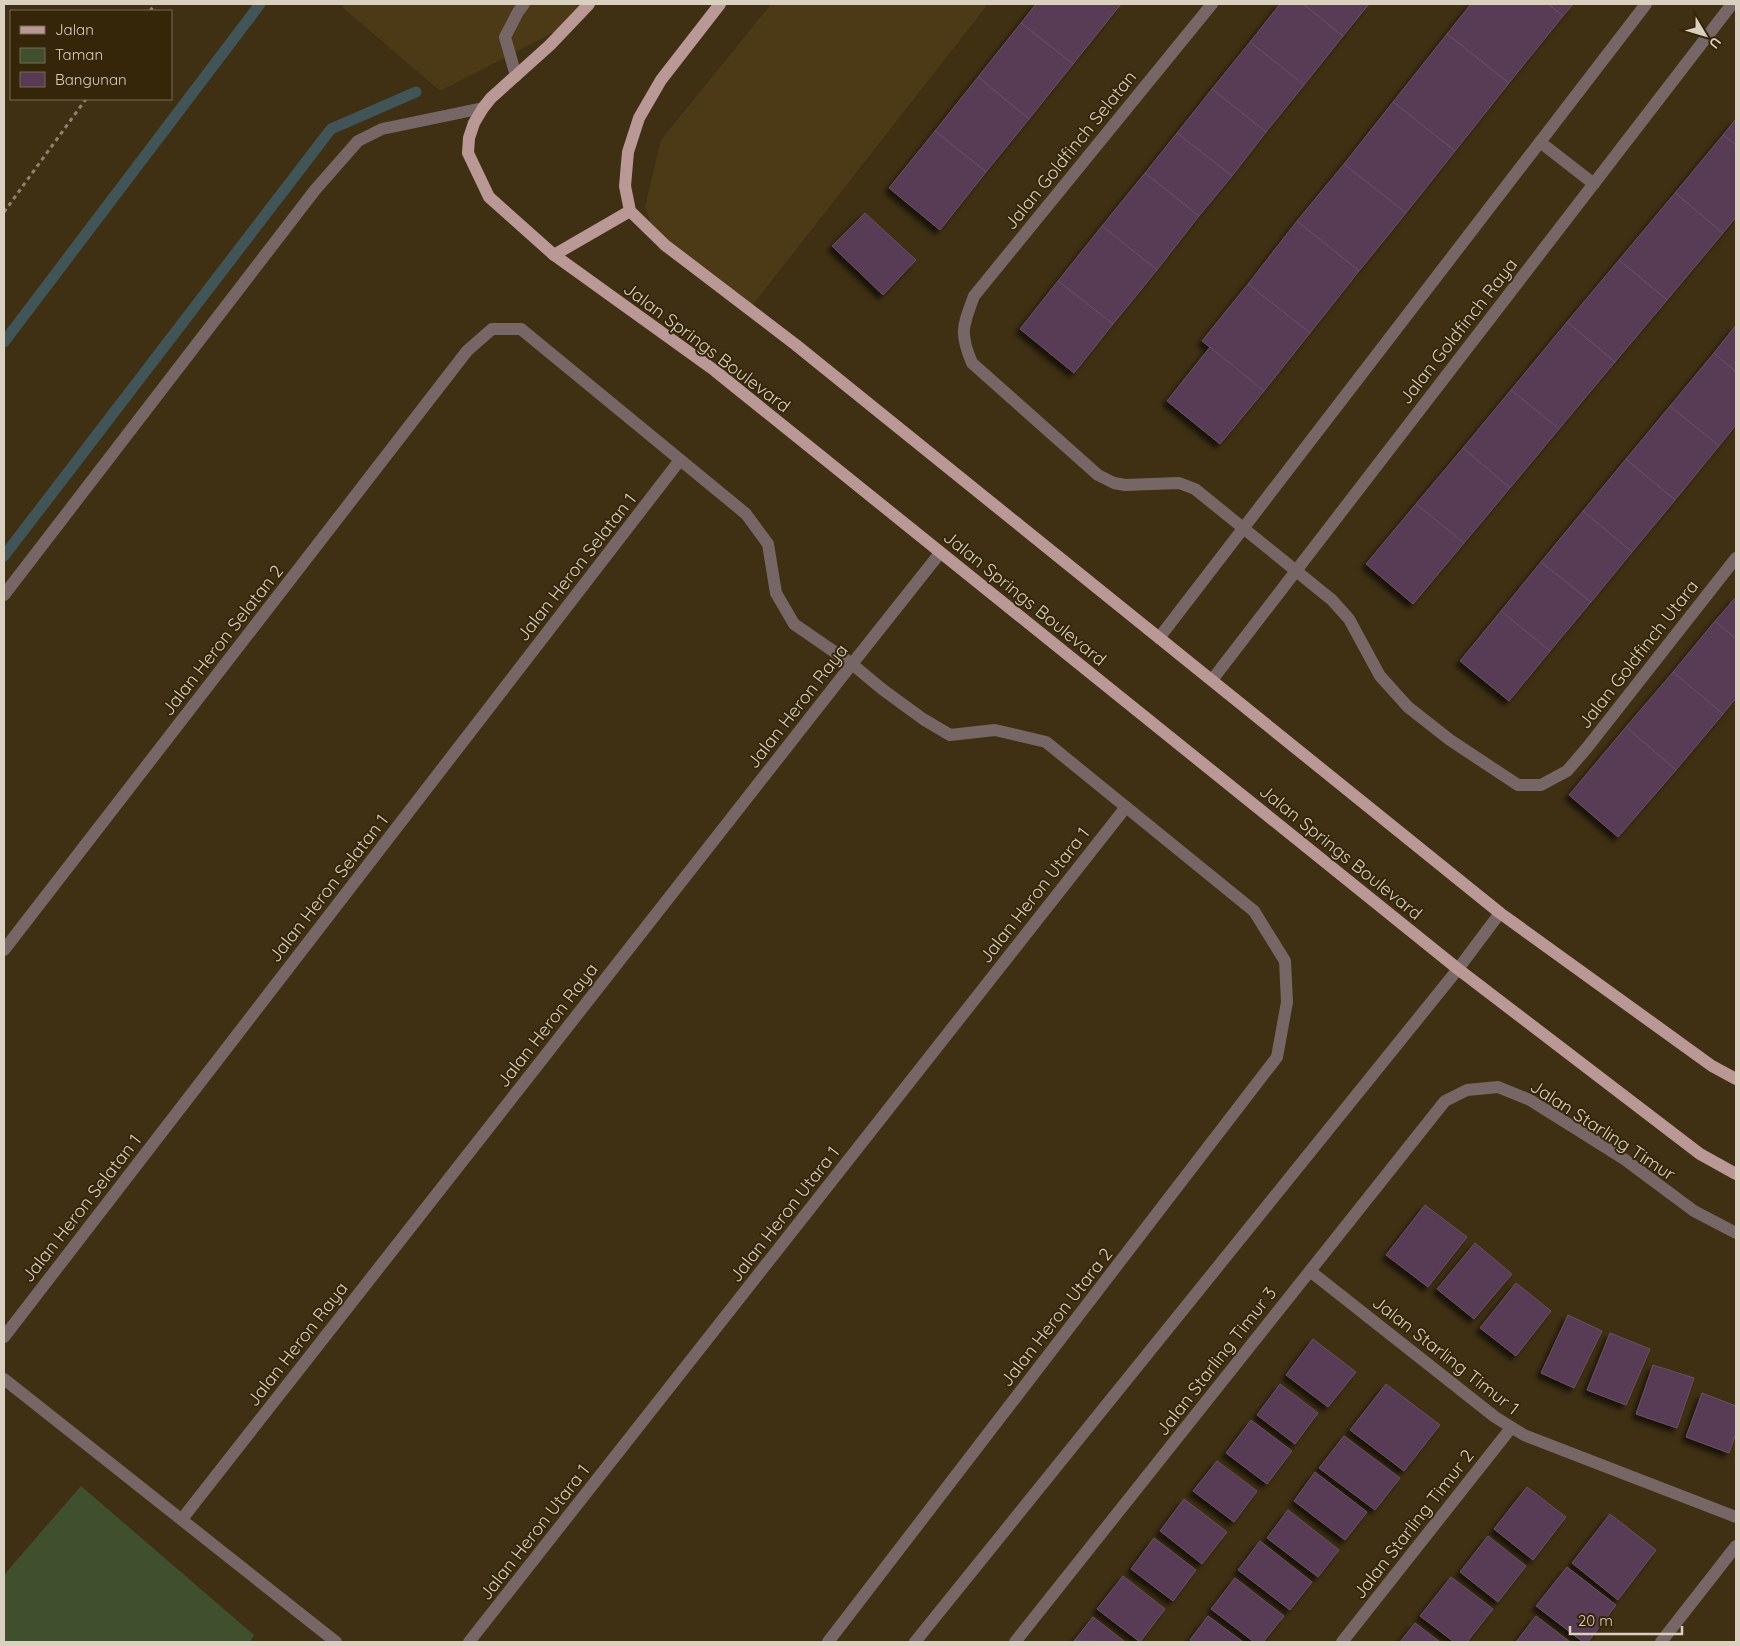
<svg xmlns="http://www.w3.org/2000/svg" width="1740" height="1646" viewBox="0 0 1740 1646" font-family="Quicksand,sans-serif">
<defs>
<filter id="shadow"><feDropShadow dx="-4.5" dy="4.5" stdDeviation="2.5" flood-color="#0009"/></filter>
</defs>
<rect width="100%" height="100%" fill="#3f3014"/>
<g fill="#4c3915">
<path d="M 345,4 L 586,4 L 570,24 L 440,91 L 342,7 Z"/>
<path d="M 771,4 L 988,4 L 748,311 L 658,249 L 645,206 L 661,140 Z"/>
</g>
<path fill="#40502f" d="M 81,1486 L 254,1635 L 250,1642 L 4,1642 L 4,1575 Z"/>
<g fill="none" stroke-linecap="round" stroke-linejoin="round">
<g stroke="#415559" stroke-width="11">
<path d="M 4,342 L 260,4"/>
<path d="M 4,556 L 331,129 L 416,92"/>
</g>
</g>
<g fill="#583a54" stroke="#695066" filter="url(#shadow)">
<path d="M 1036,4 L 1121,4 L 1073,64 L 1021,23 Z"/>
<path d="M 1280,4 L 1303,4 L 1343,36 L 1304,85 L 1250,42 Z"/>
<path d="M 1303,4 L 1369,4 L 1343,36 Z"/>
<path d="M 1471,4 L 1548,4 L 1563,16 L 1509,83 L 1447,34 Z"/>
<path d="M 1548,4 L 1573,4 L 1563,16 Z"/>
<path d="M 1021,23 L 1073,64 L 1029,119 L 978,77 Z"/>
<path d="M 1447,34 L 1509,83 L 1455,151 L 1393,102 Z"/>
<path d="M 1250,42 L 1304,85 L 1266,132 L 1212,89 Z"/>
<path d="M 978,77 L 1029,119 L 986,172 L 935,131 Z"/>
<path d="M 1212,89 L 1266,132 L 1232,176 L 1177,133 Z"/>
<path d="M 1393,102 L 1455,151 L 1406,213 L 1344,164 Z"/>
<path d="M 1736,119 L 1736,145 L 1723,135 Z"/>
<path d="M 935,131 L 986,172 L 940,230 L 889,188 Z"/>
<path d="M 1177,133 L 1232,176 L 1199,216 L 1145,173 Z"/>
<path d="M 1723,135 L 1736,145 L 1736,217 L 1723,233 L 1675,193 Z"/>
<path d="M 1344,164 L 1406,213 L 1359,271 L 1297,221 Z"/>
<path d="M 1145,173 L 1199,216 L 1157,270 L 1102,226 Z"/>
<path d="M 1675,193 L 1723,233 L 1667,300 L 1619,260 Z"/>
<path d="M 865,213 L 916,260 L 883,295 L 832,246 Z"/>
<path d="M 1297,221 L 1359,271 L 1310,333 L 1248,284 Z"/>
<path d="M 1102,226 L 1157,270 L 1113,324 L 1058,281 Z"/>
<path d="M 1619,260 L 1667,300 L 1615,362 L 1567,322 Z"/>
<path d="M 1058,281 L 1113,324 L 1074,373 L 1020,329 Z"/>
<path d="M 1248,284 L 1310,333 L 1264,391 L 1202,341 Z"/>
<path d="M 1567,322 L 1615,362 L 1559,429 L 1511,390 Z"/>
<path d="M 1736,325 L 1736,372 L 1714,353 Z"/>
<path d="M 1210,347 L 1264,391 L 1220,444 L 1167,401 Z"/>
<path d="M 1714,353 L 1736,372 L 1736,425 L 1719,446 L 1670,406 Z"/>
<path d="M 1511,390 L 1559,429 L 1510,488 L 1463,448 Z"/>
<path d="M 1670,406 L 1719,446 L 1675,500 L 1626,459 Z"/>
<path d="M 1463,448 L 1510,488 L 1464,543 L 1416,504 Z"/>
<path d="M 1626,459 L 1675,500 L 1632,552 L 1583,511 Z"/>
<path d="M 1416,504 L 1464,543 L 1413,604 L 1366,564 Z"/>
<path d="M 1583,511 L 1632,552 L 1591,602 L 1541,562 Z"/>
<path d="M 1541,562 L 1591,602 L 1550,651 L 1501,611 Z"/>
<path d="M 1736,597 L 1736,639 L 1715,621 Z"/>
<path d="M 1501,611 L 1550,651 L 1509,701 L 1460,661 Z"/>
<path d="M 1715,621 L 1736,639 L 1736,698 L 1723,714 L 1673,672 Z"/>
<path d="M 1673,672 L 1723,714 L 1676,770 L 1626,727 Z"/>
<path d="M 1626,727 L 1676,770 L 1618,837 L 1569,795 Z"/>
<path d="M 1425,1205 L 1467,1237 L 1428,1287 L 1386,1255 Z"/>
<path d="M 1475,1243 L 1512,1274 L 1474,1319 L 1437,1289 Z"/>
<path d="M 1516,1283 L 1551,1311 L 1516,1356 L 1480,1328 Z"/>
<path d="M 1568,1315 L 1602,1331 L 1574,1388 L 1541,1373 Z"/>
<path d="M 1610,1333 L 1650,1349 L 1626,1405 L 1587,1390 Z"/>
<path d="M 1313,1339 L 1356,1372 L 1328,1407 L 1286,1375 Z"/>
<path d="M 1653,1365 L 1694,1378 L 1677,1428 L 1636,1414 Z"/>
<path d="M 1280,1384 L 1318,1413 L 1295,1444 L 1257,1415 Z"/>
<path d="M 1386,1384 L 1440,1425 L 1404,1471 L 1350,1430 Z"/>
<path d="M 1702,1393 L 1736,1406 L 1736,1433 L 1729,1453 L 1686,1437 Z"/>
<path d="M 1251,1420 L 1292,1451 L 1267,1484 L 1226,1453 Z"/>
<path d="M 1344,1436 L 1400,1478 L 1375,1510 L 1319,1468 Z"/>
<path d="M 1217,1461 L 1257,1491 L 1234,1522 L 1193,1491 Z"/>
<path d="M 1315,1472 L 1367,1512 L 1345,1540 L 1294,1501 Z"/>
<path d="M 1527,1487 L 1566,1517 L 1533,1560 L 1494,1529 Z"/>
<path d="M 1184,1499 L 1227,1532 L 1202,1564 L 1160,1531 Z"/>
<path d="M 1288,1510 L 1339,1550 L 1318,1577 L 1267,1538 Z"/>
<path d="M 1610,1514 L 1656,1550 L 1618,1600 L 1572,1563 Z"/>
<path d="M 1488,1536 L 1526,1566 L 1498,1602 L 1460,1572 Z"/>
<path d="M 1154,1538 L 1196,1570 L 1173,1601 L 1131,1569 Z"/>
<path d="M 1260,1541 L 1312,1582 L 1290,1610 L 1238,1570 Z"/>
<path d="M 1567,1567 L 1616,1605 L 1588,1642 L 1583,1642 L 1536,1606 Z"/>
<path d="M 1123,1576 L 1165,1609 L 1140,1642 L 1097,1609 Z"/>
<path d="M 1451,1577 L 1493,1609 L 1467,1642 L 1454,1642 L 1420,1616 Z"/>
<path d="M 1235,1578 L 1284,1616 L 1263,1642 L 1254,1642 L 1211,1609 Z"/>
<path d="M 1208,1616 L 1243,1642 L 1192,1642 L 1190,1640 Z"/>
<path d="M 1536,1616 L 1570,1642 L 1516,1642 Z"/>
<path d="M 1093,1617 L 1125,1642 L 1074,1641 Z"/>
<path d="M 1415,1623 L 1440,1642 L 1400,1642 Z"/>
</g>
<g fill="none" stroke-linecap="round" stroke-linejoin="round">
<g stroke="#8f836e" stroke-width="3" stroke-dasharray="4 4" stroke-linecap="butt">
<path d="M 150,11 L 155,4"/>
<path d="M 4,212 L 86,99"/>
</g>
<g stroke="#766665" stroke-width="12">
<path d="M 1212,4 L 974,296 C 963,326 959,332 972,363 L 1098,475 L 1114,483 L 1125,485 L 1179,483 L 1195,489 L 1332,600 L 1349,619 L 1380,676 L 1408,707 L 1450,740 L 1518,785 L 1541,785 L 1567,771 L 1586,749 L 1736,558"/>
<path d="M 516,76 L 505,37 L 518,12 L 524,4"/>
<path d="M 1540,142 L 1594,184"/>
<path d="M 4,595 L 315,190 L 358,141 L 382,129 L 483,108"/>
<path d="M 1159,638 L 1646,4"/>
<path d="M 1212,680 L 1732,4"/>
<path d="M 4,950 L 467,351 L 492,329 L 521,329 L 746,514 L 768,544 L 776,593 L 794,624 L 852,664 L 882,689 L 923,719 L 950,735 L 995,730 L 1046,742 L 1254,911 L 1285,961 L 1287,1002 L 1277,1057 L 828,1642"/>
<path d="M 1310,1271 L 1495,1417 L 1524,1435 L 1736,1517"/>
<path d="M 4,1337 L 680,460"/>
<path d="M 4,1379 L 336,1642"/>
<path d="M 182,1519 L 852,664 L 940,553"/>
<path d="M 469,1642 L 1126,807"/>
<path d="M 915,1642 L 1458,969 L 1500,913"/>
<path d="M 1015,1642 L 1445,1101 L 1467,1090 L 1498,1087 L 1530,1100 L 1624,1159 L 1694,1211 L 1736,1233"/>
<path d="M 1342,1642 L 1511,1428"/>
<path d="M 1661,1642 L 1736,1546"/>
</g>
<g stroke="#b99895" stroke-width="12">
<path d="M 589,4 L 550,45 L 491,98 L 483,108 L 474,123 L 469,138 L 468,153 L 489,197 L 554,255 L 714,370 L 1458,969 L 1700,1154 L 1736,1174"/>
<path d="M 720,4 L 661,80 L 639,118 L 628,152 L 625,186 L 630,211 L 665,245 L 796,345 L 1500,913 L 1712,1066 L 1736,1079"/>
<path d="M 554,255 L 630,211"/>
</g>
</g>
<g text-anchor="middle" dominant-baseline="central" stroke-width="4" stroke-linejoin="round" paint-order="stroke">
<g font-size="18" fill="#d9d0c0" stroke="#35260a">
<text transform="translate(1070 150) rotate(-51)">Jalan Goldfinch Selatan</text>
<text transform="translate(1458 331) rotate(-52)">Jalan Goldfinch Raya</text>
<text transform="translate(707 347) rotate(37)">Jalan Springs Boulevard</text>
<text transform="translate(576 567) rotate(-52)">Jalan Heron Selatan 1</text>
<text transform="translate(1025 598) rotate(39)">Jalan Springs Boulevard</text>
<text transform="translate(222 640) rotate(-52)">Jalan Heron Selatan 2</text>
<text transform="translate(1638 654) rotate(-52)">Jalan Goldfinch Utara</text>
<text transform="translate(797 706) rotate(-52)">Jalan Heron Raya</text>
<text transform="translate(1341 852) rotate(39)">Jalan Springs Boulevard</text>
<text transform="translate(328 888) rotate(-52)">Jalan Heron Selatan 1</text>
<text transform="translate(1034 895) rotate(-52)">Jalan Heron Utara 1</text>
<text transform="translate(547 1025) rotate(-52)">Jalan Heron Raya</text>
<text transform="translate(1603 1130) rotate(33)">Jalan Starling Timur</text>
<text transform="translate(81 1208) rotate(-52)">Jalan Heron Selatan 1</text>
<text transform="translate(784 1214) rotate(-52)">Jalan Heron Utara 1</text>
<text transform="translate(1056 1317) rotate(-52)">Jalan Heron Utara 2</text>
<text transform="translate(297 1344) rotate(-52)">Jalan Heron Raya</text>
<text transform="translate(1446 1355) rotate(38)">Jalan Starling Timur 1</text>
<text transform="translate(1216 1361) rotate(-52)">Jalan Starling Timur 3</text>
<text transform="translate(1413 1524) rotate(-52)">Jalan Starling Timur 2</text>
<text transform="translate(534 1532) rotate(-52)">Jalan Heron Utara 1</text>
</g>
</g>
<rect width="1740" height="1646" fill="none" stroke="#d9d0c0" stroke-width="10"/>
<rect x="10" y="10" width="162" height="90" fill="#35260a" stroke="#776a53"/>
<rect x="20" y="26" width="25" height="8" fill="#b99895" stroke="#776a53"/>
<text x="55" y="35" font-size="15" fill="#d9d0c0">Jalan</text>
<rect x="20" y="48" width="25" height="15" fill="#40502f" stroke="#776a53"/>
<text x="55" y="60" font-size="15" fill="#d9d0c0">Taman</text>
<rect x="20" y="72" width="25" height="15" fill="#583a54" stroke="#776a53"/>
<text x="55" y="85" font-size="15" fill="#d9d0c0">Bangunan</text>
<g transform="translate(1705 35) rotate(128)" stroke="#35260a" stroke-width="4" paint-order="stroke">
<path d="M0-4L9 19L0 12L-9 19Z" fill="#d9d0c0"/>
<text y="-8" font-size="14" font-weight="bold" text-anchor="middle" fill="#d9d0c0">U</text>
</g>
<path d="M1570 1626v8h112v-8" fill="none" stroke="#d9d0c0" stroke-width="2.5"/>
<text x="1578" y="1626" font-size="15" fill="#d9d0c0" stroke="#35260a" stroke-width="4" paint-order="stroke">20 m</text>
</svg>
